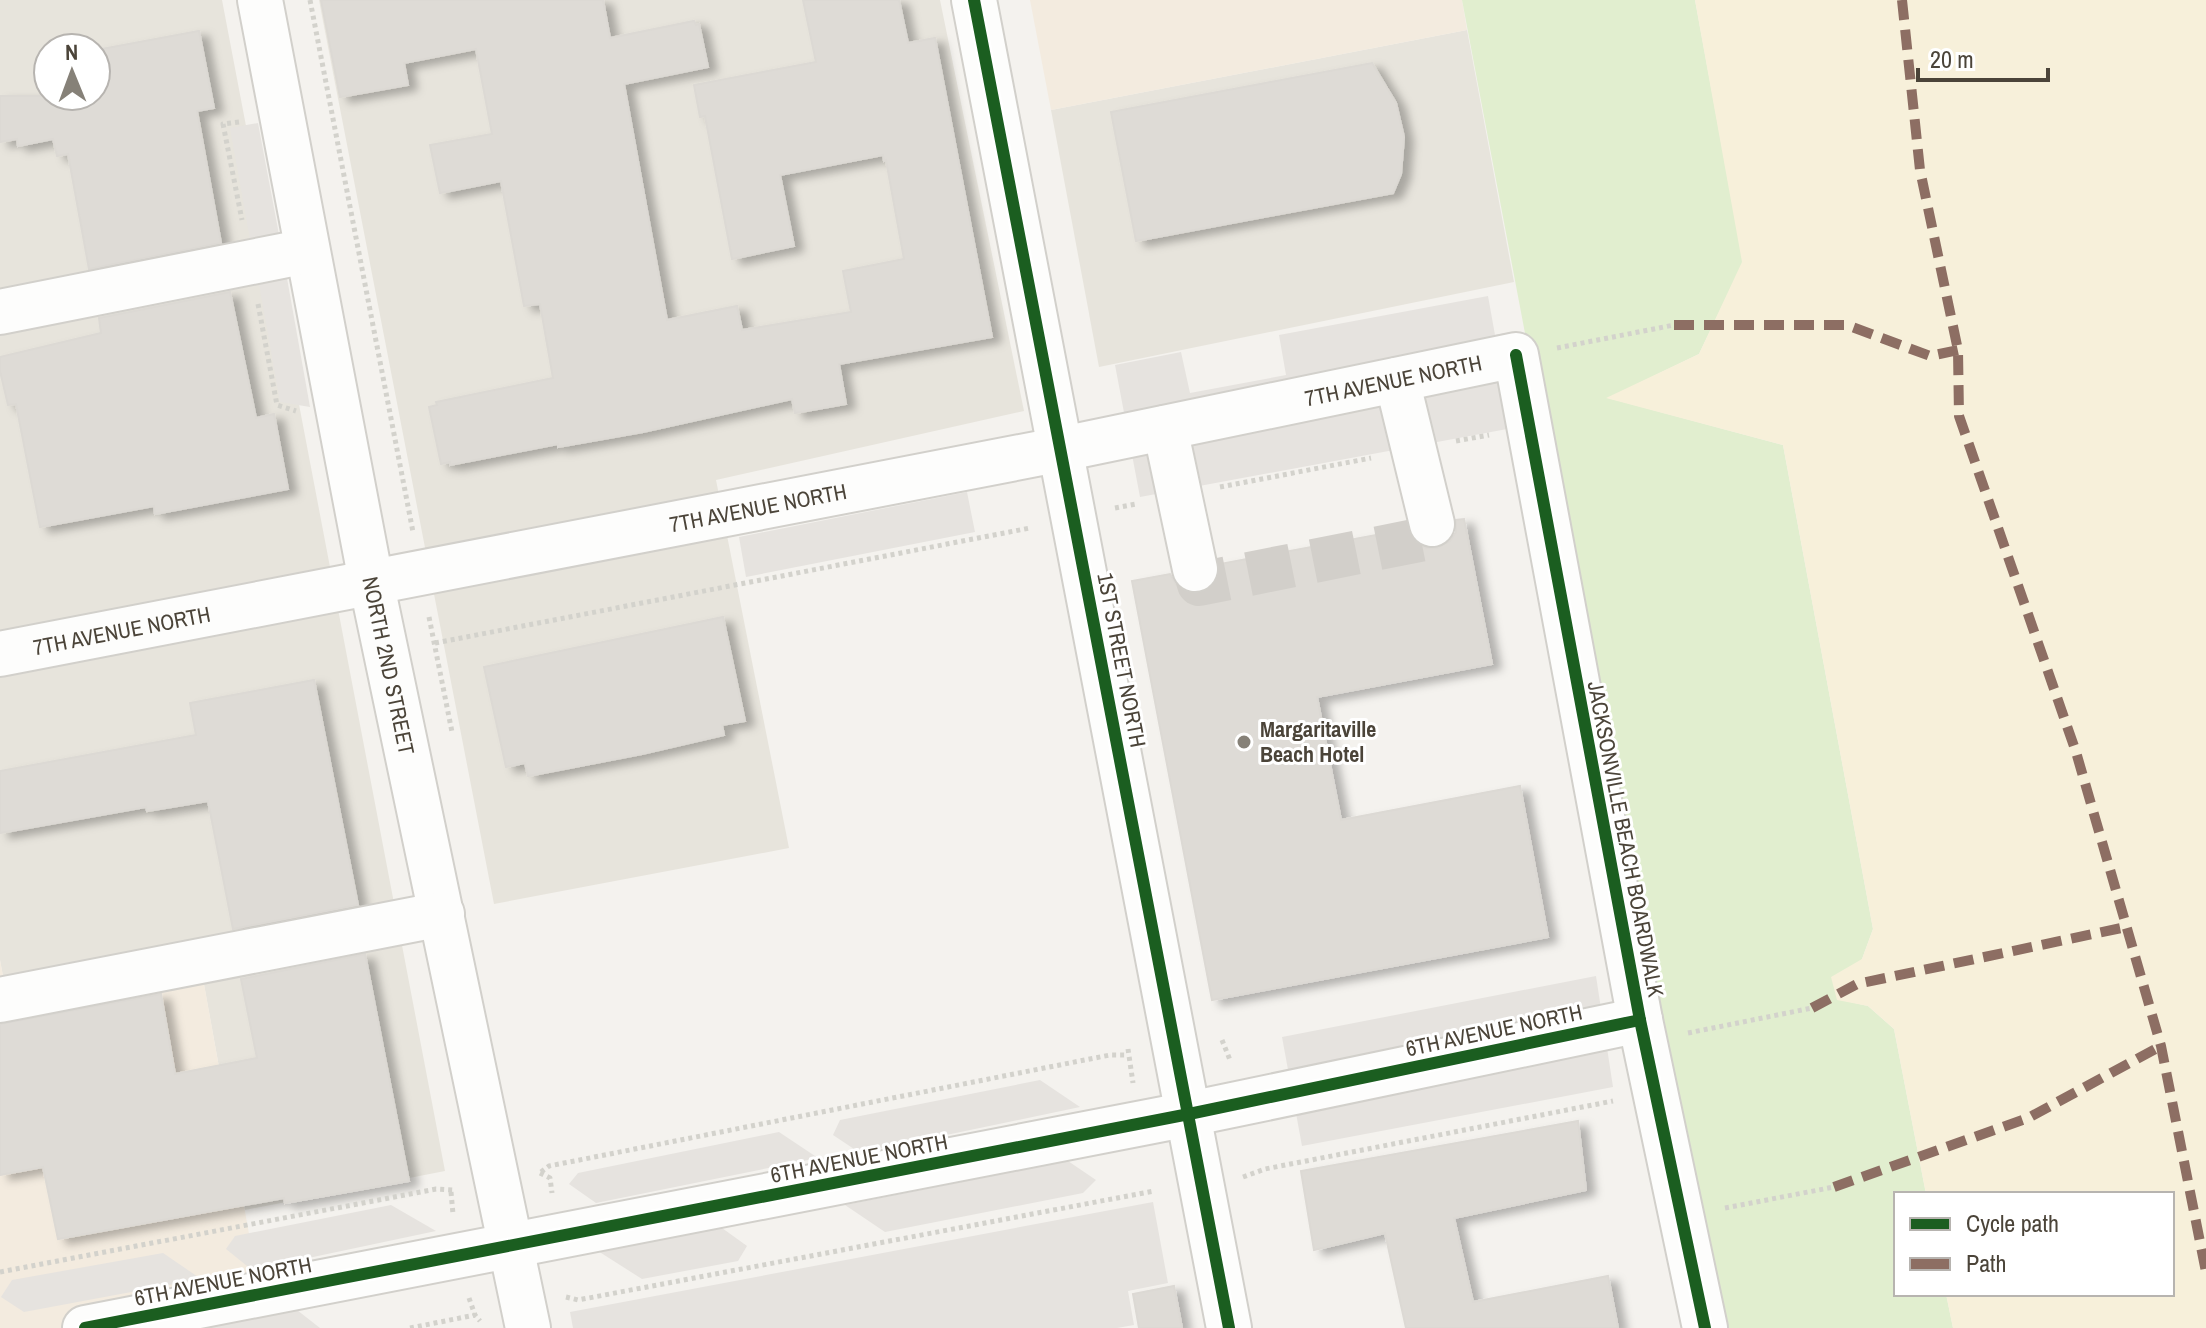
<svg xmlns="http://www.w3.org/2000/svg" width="2206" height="1328" viewBox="0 0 2206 1328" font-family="'Archivo Narrow',sans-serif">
<defs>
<filter id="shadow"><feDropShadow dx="9" dy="5" stdDeviation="4" flood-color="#0004"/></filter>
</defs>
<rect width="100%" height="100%" fill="#f4f2ee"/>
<g fill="#e7e4dc" fill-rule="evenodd">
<path d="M 0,0 L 222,0 L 445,1171 L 245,1210 L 197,946 L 4,982 L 0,960 ZM 48,48 L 96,48 L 96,96 L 48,96 Z"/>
<path d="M 319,0 L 940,0 L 1024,411 L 716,480 L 789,848 L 494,904 Z"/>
<path d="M 1467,30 L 1514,282 L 1099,367 L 1051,110 Z"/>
</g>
<g fill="#f3ebdf">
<path d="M 1030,0 L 1462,0 L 1467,30 L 1051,110 Z"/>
<path d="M 197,945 L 266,1328 L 0,1328 L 0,960 L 4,981 Z"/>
</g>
<path fill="#e1eecf" d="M 1462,0 L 1695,0 L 1743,262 L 1699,354 L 1608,398 L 1783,445 L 1873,929 L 1862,959 L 1837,999 L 1868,1006 L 1894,1029 L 1926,1194 L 1896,1194 L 1896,1294 L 1946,1294 L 1953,1328 L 1713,1328 Z"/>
<path fill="#f7f0da" d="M 1695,0 L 2206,0 L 2206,1328 L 1953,1328 L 1946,1294 L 2172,1294 L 2172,1194 L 1926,1194 L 1894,1029 L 1868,1006 L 1837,1000 L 1831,977 L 1862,959 L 1873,929 L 1783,445 L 1606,398 L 1699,354 L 1742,262 Z"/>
<g fill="#e6e3df">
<path d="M 258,123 L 280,240 L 251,245 L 230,128 Z"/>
<path d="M 285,267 L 310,407 L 280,402 L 257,273 Z"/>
<path d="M 1488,296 L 1495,335 L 1516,331 L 1534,424 L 1140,497 L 1115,365 L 1181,352 L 1190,393 L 1286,375 L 1279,335 Z"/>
<path d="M 967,492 L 975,532 L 746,577 L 739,537 Z"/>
<path d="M 1596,976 L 1613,1087 L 1302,1146 L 1282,1037 Z"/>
<path d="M 1040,1080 L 1080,1107 L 860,1153 L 833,1135 L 840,1120 Z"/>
<path d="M 779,1132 L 818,1158 L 596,1203 L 569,1184 L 578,1173 Z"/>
<path d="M 1068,1161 L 1096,1180 L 1083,1193 L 885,1232 L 845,1205 Z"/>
<path d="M 1153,1202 L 1168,1283 L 1128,1291 L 1134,1325 L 1117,1328 L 573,1328 L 570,1312 Z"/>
<path d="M 391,1205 L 436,1231 L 252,1270 L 226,1249 L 235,1236 Z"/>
<path d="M 722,1228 L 747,1246 L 738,1261 L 642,1279 L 598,1251 Z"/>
<path d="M 163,1253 L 201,1279 L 24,1312 L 1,1297 L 12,1280 Z"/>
<path d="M 297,1310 L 320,1328 L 205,1328 Z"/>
</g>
<g fill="#dedbd6" stroke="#dcd9d4" stroke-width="2" filter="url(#shadow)">
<path d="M 321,0 L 603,0 L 610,38 L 694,21 L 696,25 L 699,24 L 708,67 L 624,84 L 667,320 L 737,306 L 742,330 L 851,312 L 843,271 L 904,259 L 886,160 L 884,161 L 883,155 L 780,175 L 794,246 L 732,259 L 705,116 L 700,117 L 694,85 L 816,62 L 803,0 L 899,0 L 908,43 L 935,38 L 992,337 L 839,364 L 846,404 L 795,413 L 792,399 L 643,432 L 558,447 L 558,444 L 450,465 L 450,462 L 441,464 L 429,407 L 437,405 L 436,402 L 553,378 L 540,304 L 524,306 L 501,181 L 440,193 L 430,145 L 492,134 L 476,49 L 404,63 L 408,85 L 340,97 Z"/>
<path d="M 199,31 L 214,108 L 197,111 L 221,243 L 89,269 L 68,154 L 57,156 L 53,139 L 18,146 L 17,139 L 0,142 L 0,96 L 96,96 L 96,50 Z"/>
<path d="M 1372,63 L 1396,103 L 1404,137 L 1401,174 L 1393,193 L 1136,241 L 1111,112 Z"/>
<path d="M 230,292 L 256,418 L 274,414 L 288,489 L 155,514 L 154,506 L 40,527 L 16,404 L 8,405 L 0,371 L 0,357 L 101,333 L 99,318 Z"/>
<path d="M 1464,519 L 1492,664 L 1317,697 L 1341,820 L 1520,786 L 1548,937 L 1212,1000 L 1132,581 L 1170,574 L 1177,586 L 1188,593 L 1199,594 L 1212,587 L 1219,576 L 1220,564 L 1408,529 L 1415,542 L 1426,548 L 1437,548 L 1450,541 L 1456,532 L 1456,520 Z"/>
<path d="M 723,617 L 745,721 L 722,725 L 724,735 L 642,754 L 528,776 L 525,763 L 506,767 L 484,667 Z"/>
<path d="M 314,680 L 358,905 L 233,929 L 208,801 L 147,811 L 146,807 L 0,833 L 0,771 L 196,735 L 190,703 Z"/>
<path d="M 365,954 L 409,1181 L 285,1203 L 284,1198 L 58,1239 L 43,1167 L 0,1175 L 0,1024 L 161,994 L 175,1074 L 257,1058 L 241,979 Z"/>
<path d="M 1578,1121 L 1586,1190 L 1454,1218 L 1473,1302 L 1608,1276 L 1618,1328 L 1406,1328 L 1385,1233 L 1314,1250 L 1301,1171 Z"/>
<path d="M 1174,1286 L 1182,1328 L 1139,1328 L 1133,1294 Z"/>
</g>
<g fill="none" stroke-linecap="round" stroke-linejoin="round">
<path stroke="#d2cfca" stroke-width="44" stroke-dasharray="44 22" stroke-linecap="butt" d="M 1195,569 L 1199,584 L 1434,537 L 1432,524"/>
<g stroke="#d2d0cb" stroke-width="48">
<g id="minor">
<path id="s1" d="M 260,0 L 371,581 L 528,1328"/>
<path d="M 974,0 L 1229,1328"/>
<path d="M 0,312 L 307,251"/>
<path d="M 1397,380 L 1432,524"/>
<path d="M 1165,428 L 1195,569"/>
<path id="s2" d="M 0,654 L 1062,449 L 1516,355 L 1640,1020 L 1705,1328"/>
<path d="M 0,1000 L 442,914"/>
<path d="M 85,1328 L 1189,1114 L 1640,1020"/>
</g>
</g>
<g stroke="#d3d2cc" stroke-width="5" stroke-dasharray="4 4" stroke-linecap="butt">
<path d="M 310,0 L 413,532"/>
<path d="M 239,122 L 223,124 L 242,220"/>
<path d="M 258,304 L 277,405 L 296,411"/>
<path d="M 1557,348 L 1674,325"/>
<path d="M 1456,441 L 1489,435"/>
<path d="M 1220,487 L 1371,458"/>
<path d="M 1115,508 L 1136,504"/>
<path d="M 429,617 L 452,732"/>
<path d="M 435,643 L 1030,528"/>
<path d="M 1688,1033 L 1812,1008"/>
<path d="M 1222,1040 L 1230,1060"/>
<path d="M 1128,1049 L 1133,1083"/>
<path d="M 541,1172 L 549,1166 L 1110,1055 L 1128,1055"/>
<path d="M 540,1173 L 550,1178 L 552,1193"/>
<path d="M 1243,1177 L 1265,1169 L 1613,1101"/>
<path d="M 451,1192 L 453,1214"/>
<path d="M 1725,1208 L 1834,1187"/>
<path d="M 0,1272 L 436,1189 L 454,1190"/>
<path d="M 566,1297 L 578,1300 L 1154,1191"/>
<path d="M 469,1298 L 475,1315 L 480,1321"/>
<path d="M 410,1328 L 475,1315"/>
</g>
<use href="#minor" stroke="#fdfdfc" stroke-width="44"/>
<g stroke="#8d6e63" stroke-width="10" stroke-dasharray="20 10" stroke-linecap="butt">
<path d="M 1902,0 L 1920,170 L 1958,350 L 1959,416 L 2076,752 L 2161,1046 L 2206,1272"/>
<path d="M 1674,325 L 1847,325 L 1930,356 L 1958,350"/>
<path d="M 1812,1008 L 1857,984 L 2126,927"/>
<path d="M 1834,1187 L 2028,1118 L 2161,1046"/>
</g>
<g stroke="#fff" stroke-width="17">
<g id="cycleway">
<path d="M 974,0 L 1229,1328"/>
<path d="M 1516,355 L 1640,1020 L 1705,1328"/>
<path d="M 85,1328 L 1189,1114 L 1640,1020"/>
</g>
</g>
<use href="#cycleway" stroke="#1b5e20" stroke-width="12"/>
</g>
<circle fill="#868178" stroke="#fff" stroke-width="3" cx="1244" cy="742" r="8"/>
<g text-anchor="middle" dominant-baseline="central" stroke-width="6" stroke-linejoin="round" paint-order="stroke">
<g font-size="22" fill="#4b4439" stroke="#fff">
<text stroke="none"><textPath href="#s2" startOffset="1420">7TH AVENUE NORTH</textPath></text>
<text stroke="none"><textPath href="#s2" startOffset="772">7TH AVENUE NORTH</textPath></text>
<text stroke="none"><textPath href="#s2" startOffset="124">7TH AVENUE NORTH</textPath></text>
<text transform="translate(1122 660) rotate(79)">1ST STREET NORTH</text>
<text stroke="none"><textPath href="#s1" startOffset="678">NORTH 2ND STREET</textPath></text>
<text transform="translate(1626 839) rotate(79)">JACKSONVILLE BEACH BOARDWALK</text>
<text transform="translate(1494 1030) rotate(-12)">6TH AVENUE NORTH</text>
<text transform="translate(859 1158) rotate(-11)">6TH AVENUE NORTH</text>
<text transform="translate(223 1281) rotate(-11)">6TH AVENUE NORTH</text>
</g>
<g font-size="22" font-weight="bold" fill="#4b4439" stroke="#fff" text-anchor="start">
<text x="1260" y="729">Margaritaville<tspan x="1260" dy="25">Beach Hotel</tspan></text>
</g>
</g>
<rect x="1894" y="1192" width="280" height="104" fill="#ffffff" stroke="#b7b4b0" stroke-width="2"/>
<rect x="1910" y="1218" width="40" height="12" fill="#1b5e20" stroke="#b7b4b0" stroke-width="2"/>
<text x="1966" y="1232" font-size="24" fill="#4b4439">Cycle path</text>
<rect x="1910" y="1258" width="40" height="12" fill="#8d6e63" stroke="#b7b4b0" stroke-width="2"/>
<text x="1966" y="1272" font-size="24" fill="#4b4439">Path</text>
<g transform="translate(72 72) rotate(359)"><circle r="38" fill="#ffffff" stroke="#b7b4b0" stroke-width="2"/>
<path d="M0-6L14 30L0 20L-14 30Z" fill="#868178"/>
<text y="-12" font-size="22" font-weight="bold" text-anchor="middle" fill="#4b4439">N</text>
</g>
<path d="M1918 68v12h130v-12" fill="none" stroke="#4b4439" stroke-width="4"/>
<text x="1930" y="68" font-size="24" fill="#4b4439" stroke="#ffffff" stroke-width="6" paint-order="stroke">20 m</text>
</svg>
